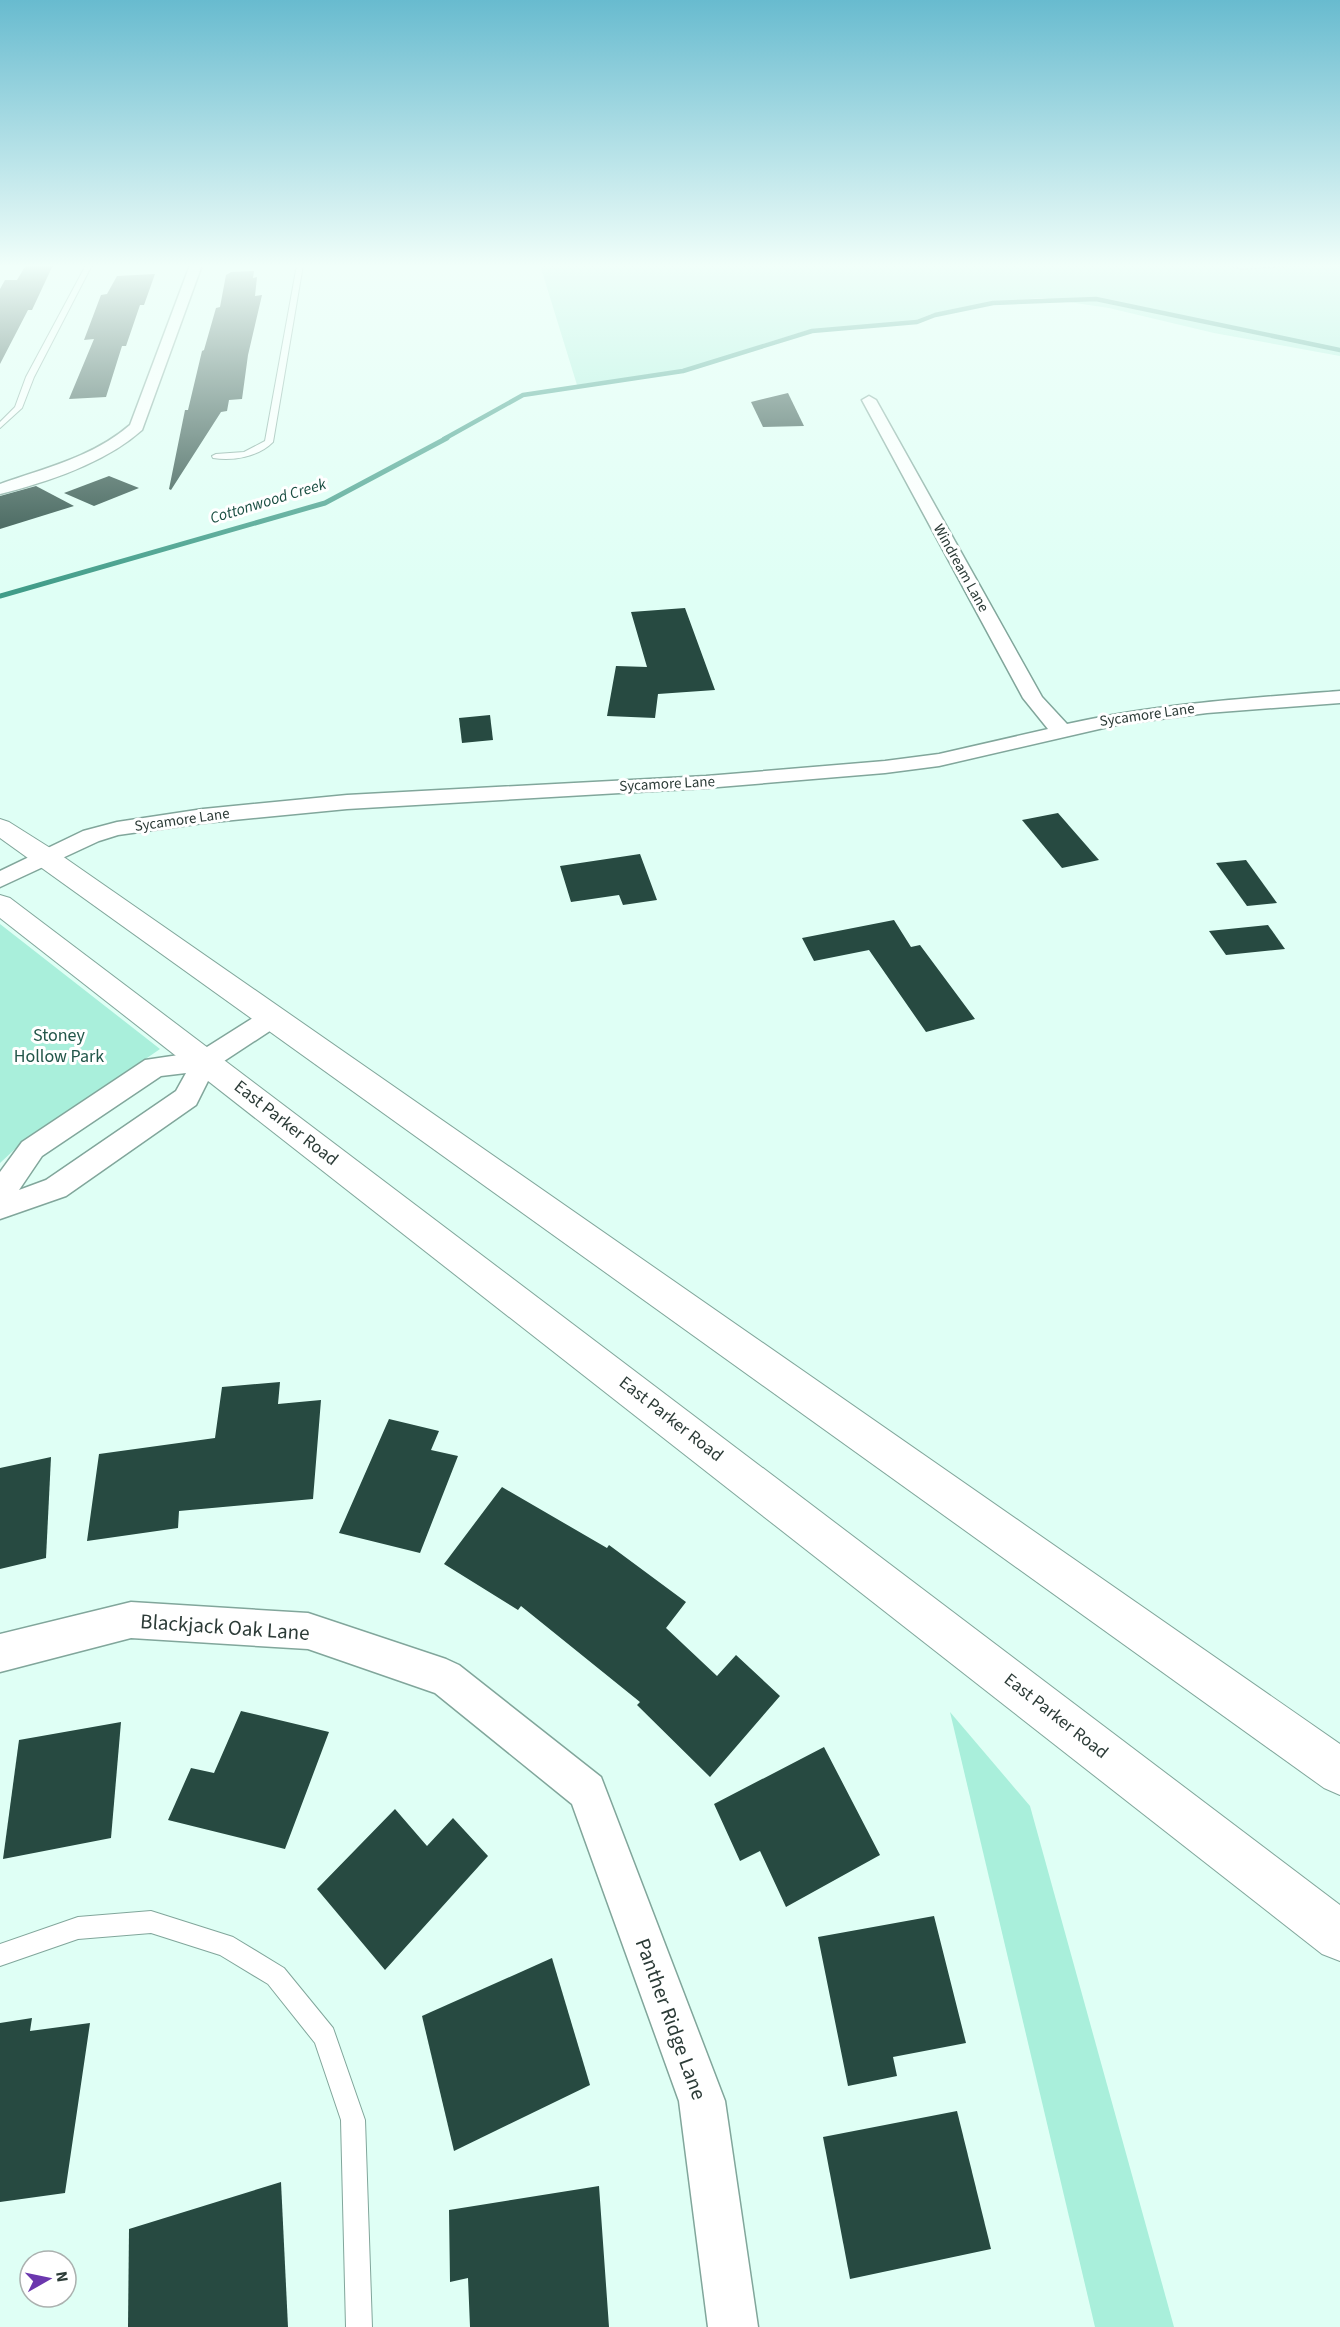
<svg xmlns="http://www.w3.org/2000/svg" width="1340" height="2327" viewBox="0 0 1340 2327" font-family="'Source Sans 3',sans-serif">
<rect width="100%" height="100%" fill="#dffff5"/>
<g fill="#a9efdb">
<path d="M 540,265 L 1340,265 L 1340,356 L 1214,333 L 1109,308 L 1042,298 L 991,302 L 931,314 L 914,321 L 808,330 L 682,370 L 577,385 Z"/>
<path d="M 0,924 L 160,1049 L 15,1149 L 0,1163 Z"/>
<path d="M 950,1712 L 1030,1806 L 1174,2327 L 1095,2327 Z"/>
</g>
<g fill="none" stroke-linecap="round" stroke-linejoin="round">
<path stroke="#409c88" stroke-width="4.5" d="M 444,439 L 523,395 L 683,371 L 812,331 L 917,322 L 935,315 L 993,303 L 1096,299 L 1340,350"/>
<path stroke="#409c88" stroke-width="5" d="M 0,596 L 325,503 L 447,438"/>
</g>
<g fill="#274a41">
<path d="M 26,265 L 53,265 L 32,310 L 28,310 L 0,364 L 0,289 L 5,280 L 17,280 Z"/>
<path d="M 254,271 L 253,278 L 257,277 L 255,296 L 262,295 L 248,355 L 242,399 L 229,400 L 227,411 L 221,412 L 171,490 L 169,489 L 185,410 L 188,410 L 202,351 L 204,350 L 216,308 L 220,307 L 226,275 L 231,272 Z"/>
<path d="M 155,274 L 144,305 L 140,305 L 126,346 L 122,346 L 106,397 L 69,399 L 94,339 L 84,340 L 101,295 L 107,294 L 117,276 Z"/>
<path d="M 788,393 L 804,426 L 763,427 L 751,402 Z"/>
<path d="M 109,476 L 139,488 L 94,506 L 64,493 Z"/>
<path d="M 36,486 L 74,506 L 0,529 L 0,496 Z"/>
<path d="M 685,608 L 715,690 L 658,694 L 655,718 L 607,716 L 616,666 L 647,667 L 631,612 Z"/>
<path d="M 490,715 L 493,740 L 462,743 L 459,718 Z"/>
<path d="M 1058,813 L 1099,860 L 1062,868 L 1022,820 Z"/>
<path d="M 640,854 L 657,900 L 623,905 L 619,895 L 571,902 L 560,866 Z"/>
<path d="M 1246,860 L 1277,903 L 1247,906 L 1216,863 Z"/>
<path d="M 894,920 L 911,947 L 920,945 L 975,1019 L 926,1032 L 869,950 L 814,961 L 802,938 Z"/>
<path d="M 1268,925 L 1285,949 L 1226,955 L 1209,931 Z"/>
<path d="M 280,1382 L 278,1404 L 321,1400 L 313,1499 L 179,1511 L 178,1528 L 87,1541 L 99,1454 L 215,1438 L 222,1387 Z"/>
<path d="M 389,1419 L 439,1431 L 431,1450 L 458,1456 L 420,1553 L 339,1533 Z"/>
<path d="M 51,1457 L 46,1558 L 0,1569 L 0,1468 Z"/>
<path d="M 502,1487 L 607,1548 L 609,1545 L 686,1602 L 666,1628 L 717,1676 L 736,1655 L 780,1696 L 710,1777 L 637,1705 L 640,1702 L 521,1606 L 518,1610 L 444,1564 Z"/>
<path d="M 241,1711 L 329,1732 L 285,1849 L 168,1820 L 191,1768 L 214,1773 Z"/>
<path d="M 121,1722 L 111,1838 L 3,1859 L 19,1740 Z"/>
<path d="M 824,1747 L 880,1855 L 786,1907 L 760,1851 L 740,1861 L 714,1804 Z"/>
<path d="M 395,1809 L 427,1846 L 453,1818 L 488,1856 L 385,1970 L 317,1889 Z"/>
<path d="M 934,1916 L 966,2043 L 893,2057 L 897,2076 L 848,2086 L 818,1937 Z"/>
<path d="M 552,1958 L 590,2085 L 454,2151 L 422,2016 Z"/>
<path d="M 32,2018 L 30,2031 L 90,2023 L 65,2193 L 0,2202 L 0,2023 Z"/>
<path d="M 957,2111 L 991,2249 L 850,2279 L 823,2137 Z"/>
<path d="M 281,2182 L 288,2327 L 128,2327 L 129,2229 Z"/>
<path d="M 599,2186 L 609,2327 L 470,2327 L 468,2278 L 450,2282 L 449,2210 Z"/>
</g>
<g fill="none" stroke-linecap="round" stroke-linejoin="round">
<g stroke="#81a69b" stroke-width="2">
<g id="service">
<path d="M 86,265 L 92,265 L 34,377 L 22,408 L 0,428 L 0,422 L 15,407 L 26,377 Z"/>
<path d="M 297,265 L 303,265 L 273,442 C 258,457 233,461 213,458 L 212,456 L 216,454 L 244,452 L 265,441 Z"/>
<path d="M 151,1911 L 233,1937 L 284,1968 L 333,2028 L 365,2120 L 372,2327 L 346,2327 L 341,2120 L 315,2043 L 268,1984 L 220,1955 L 151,1933 L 78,1939 L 0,1966 L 0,1944 L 78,1917 Z"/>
</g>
</g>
<g stroke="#81a69b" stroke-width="3">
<g id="minor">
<path d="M 190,265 L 202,265 L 142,430 C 105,463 48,482 0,494 L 0,484 C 45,468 93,457 130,425 Z"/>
<path d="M 869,396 L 876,400 L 1042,697 L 1067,724 C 1157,704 1248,698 1340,691 L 1340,703 L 1207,713 L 1121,724 L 939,766 L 885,773 L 706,788 L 347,809 L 203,823 L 118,835 L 99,841 L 0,887 L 0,871 L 83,831 L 117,822 L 203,809 L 347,795 L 706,776 L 885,761 L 939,754 L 1048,729 L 1023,698 L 862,400 Z"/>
<path d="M 273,1008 L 282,1011 L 286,1017 L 282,1023 L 215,1067 L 196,1105 L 66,1196 L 0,1219 L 0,1172 L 22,1142 L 145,1060 L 199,1052 L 264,1011 ZM 186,1073 L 176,1091 L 46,1180 L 19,1190 L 42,1156 L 161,1076 Z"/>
<path d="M 131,1602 L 308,1613 L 446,1659 L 459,1665 L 601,1777 L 725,2101 L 758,2327 L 708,2327 L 679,2101 L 572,1804 L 435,1693 L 308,1649 L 131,1638 L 0,1672 L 0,1634 Z"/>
</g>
</g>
<g stroke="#81a69b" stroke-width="2">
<g id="secondary">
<path d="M 0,819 L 9,822 L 55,851 L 1340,1744 L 1340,1795 L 1324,1788 L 0,838 Z"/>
<path d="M 0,895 L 10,898 L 1340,1905 L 1340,1961 L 1322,1954 L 0,918 Z"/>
</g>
</g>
<path stroke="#7d948d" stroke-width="1.5" stroke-dasharray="3 1.5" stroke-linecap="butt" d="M 1223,265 L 1241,269 L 1316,265"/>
<use href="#service" fill="#fff" fill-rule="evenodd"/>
<use href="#minor" fill="#fff" fill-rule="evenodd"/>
<use href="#secondary" fill="#fff" fill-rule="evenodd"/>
</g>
<linearGradient id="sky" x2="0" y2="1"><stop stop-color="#68bbcf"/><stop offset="0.45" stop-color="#f1fffa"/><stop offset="1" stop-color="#f1fffa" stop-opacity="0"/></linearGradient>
<rect width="1340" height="591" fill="url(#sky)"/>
<g text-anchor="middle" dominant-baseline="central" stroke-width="6" stroke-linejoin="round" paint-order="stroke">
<g font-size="15" fill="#2c3b37" stroke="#fff">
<text transform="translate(961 568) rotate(61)">Windream Lane</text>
<text transform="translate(1147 715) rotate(-8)">Sycamore Lane</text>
<text transform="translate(667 784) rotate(-3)">Sycamore Lane</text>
<text transform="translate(182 820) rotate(-8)">Sycamore Lane</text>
</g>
<g font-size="16" font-style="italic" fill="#1a4e42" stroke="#fff">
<text transform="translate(268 501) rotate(-17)">Cottonwood Creek</text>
</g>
<g font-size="18" fill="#225649" stroke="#fff">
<text x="59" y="1035">Stoney<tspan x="59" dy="21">Hollow Park</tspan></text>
</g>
<g font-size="18" fill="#2c3b37" stroke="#fff">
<text transform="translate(286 1123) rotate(38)">East Parker Road</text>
<text transform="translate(671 1419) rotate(38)">East Parker Road</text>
<text transform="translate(1056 1716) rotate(38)">East Parker Road</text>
</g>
<g font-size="21" fill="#2c3b37" stroke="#fff">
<text transform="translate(225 1627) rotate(4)">Blackjack Oak Lane</text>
<text transform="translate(671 2019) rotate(70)">Panther Ridge Lane</text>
</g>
</g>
<g transform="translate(48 2279) rotate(81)"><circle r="28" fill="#ffffff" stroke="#abb1af" stroke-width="1.5"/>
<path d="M0-4.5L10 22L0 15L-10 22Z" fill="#6b37ae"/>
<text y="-9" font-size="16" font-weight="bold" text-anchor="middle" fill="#2c3b37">N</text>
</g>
</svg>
